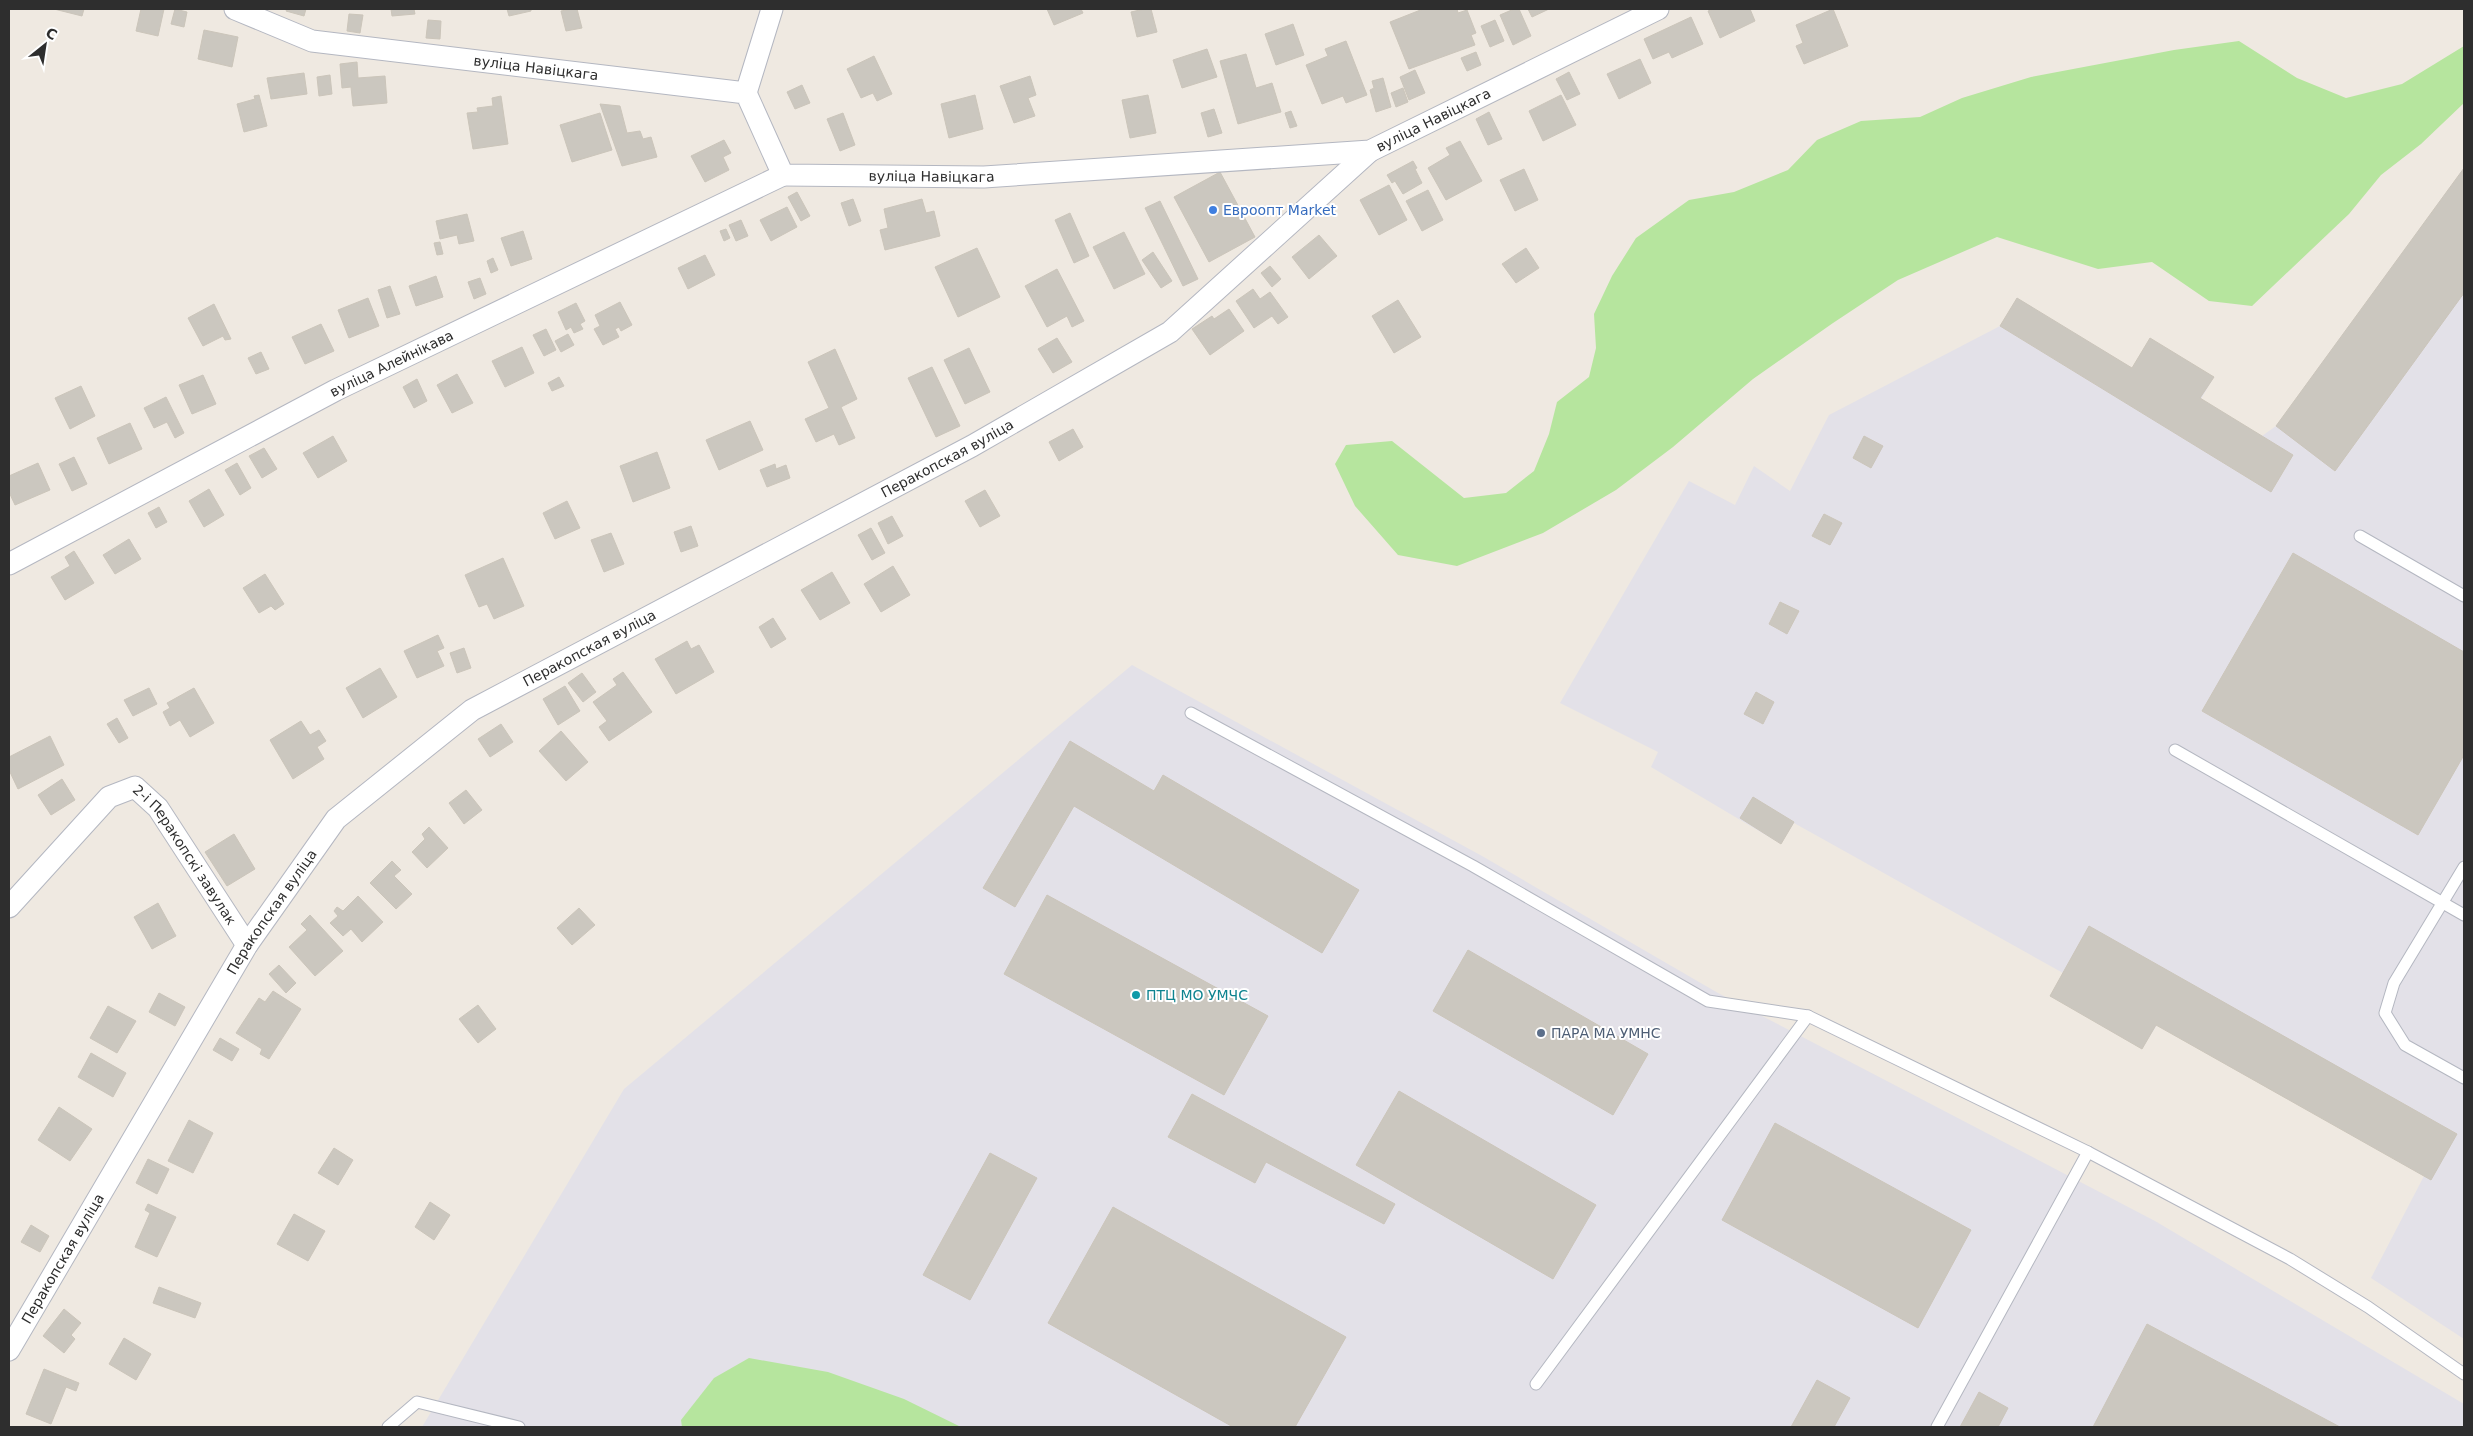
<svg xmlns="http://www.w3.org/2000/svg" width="2473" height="1436" viewBox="0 0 2473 1436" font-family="'DejaVu Sans',sans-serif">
<rect width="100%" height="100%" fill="#efe9e1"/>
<g fill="#e3e1e8">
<path d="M 2464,168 L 2464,1339 L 2371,1278 L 2424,1176 L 2157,1025 L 2142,1049 L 2050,996 L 2063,973 L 1794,823 L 1781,844 L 1651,767 L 1658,752 L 1560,703 L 1689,481 L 1735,505 L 1754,466 L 1790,491 L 1829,415 L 2000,326 L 2017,298 L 2132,368 L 2214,377 L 2201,399 L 2262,436 L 2276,426 Z"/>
<path d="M 1132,665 L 1482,856 L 1718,993 L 2155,1221 L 2464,1404 L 2464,1427 L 422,1427 L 624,1089 Z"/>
</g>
<g fill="#b6e59e">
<path d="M 2239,41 L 2297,78 L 2346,98 L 2402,84 L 2464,46 L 2464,103 L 2421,144 L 2381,175 L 2349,214 L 2252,306 L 2209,301 L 2152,262 L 2098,269 L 1997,237 L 1898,280 L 1833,323 L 1753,379 L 1673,447 L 1616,490 L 1543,533 L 1457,566 L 1398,555 L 1355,506 L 1335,464 L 1346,445 L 1392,441 L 1464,498 L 1506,493 L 1534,471 L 1549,434 L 1557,402 L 1589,377 L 1596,348 L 1594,314 L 1612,276 L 1636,238 L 1689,200 L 1734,192 L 1788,170 L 1817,140 L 1861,121 L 1920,117 L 1962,98 L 2031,77 L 2174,50 Z"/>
<path d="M 749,1358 L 828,1372 L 904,1399 L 961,1427 L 682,1427 L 681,1420 L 714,1378 Z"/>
</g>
<g fill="#cbc7bf" stroke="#cbc5ba">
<path d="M 54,9 L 84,9 L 82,16 Z"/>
<path d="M 141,9 L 164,9 L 158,36 L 136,31 Z"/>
<path d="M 175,9 L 187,12 L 184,27 L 171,24 Z"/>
<path d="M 287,9 L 306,9 L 304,16 L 286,11 Z"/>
<path d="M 391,9 L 414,9 L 415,14 L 392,16 Z"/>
<path d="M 507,9 L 531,9 L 531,11 L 509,16 Z"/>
<path d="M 571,9 L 577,9 L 582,28 L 566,31 L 561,11 Z"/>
<path d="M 1047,9 L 1081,9 L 1083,13 L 1054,25 Z"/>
<path d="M 1144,9 L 1151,9 L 1157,32 L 1137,37 L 1131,12 Z"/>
<path d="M 1423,9 L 1457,9 L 1458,13 L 1467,10 L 1476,33 L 1471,35 L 1475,45 L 1409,69 L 1390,22 Z"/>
<path d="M 1514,9 L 1519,9 L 1531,36 L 1513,45 L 1500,15 Z"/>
<path d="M 1528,9 L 1549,9 L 1532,17 Z"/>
<path d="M 1714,9 L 1750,9 L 1755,21 L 1720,38 L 1708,11 Z"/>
<path d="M 1833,9 L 1848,46 L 1804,64 L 1796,46 L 1803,43 L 1796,25 Z"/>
<path d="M 349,14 L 363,15 L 360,33 L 347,31 Z"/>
<path d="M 1691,17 L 1703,44 L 1672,58 L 1669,52 L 1653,59 L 1644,39 Z"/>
<path d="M 428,20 L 441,21 L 440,39 L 426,38 Z"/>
<path d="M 1495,20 L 1504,41 L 1490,47 L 1481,26 Z"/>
<path d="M 1293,24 L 1304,55 L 1276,65 L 1265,34 Z"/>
<path d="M 204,30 L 238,37 L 232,67 L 198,59 Z"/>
<path d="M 1346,41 L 1367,95 L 1346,103 L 1343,96 L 1322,104 L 1306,65 L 1328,56 L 1325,49 Z"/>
<path d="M 1207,49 L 1217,77 L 1182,88 L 1173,60 Z"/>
<path d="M 1476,52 L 1481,65 L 1467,71 L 1461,58 Z"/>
<path d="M 1246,54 L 1256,88 L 1272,83 L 1281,112 L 1238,124 L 1220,61 Z"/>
<path d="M 874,56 L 892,94 L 877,101 L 873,93 L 861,98 L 847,69 Z"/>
<path d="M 1640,59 L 1651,83 L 1619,99 L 1607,74 Z"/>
<path d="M 357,62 L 358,78 L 385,76 L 387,103 L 353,106 L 351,87 L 342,88 L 340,64 Z"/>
<path d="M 1415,70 L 1425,93 L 1409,100 L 1400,77 Z"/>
<path d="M 1569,72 L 1580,94 L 1567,100 L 1556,79 Z"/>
<path d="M 304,73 L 307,94 L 271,99 L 267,78 Z"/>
<path d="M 330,75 L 332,94 L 319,96 L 317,77 Z"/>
<path d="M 1030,76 L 1036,95 L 1028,98 L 1035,116 L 1014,123 L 1000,86 Z"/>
<path d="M 1383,78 L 1391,107 L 1376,112 L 1370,90 L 1374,88 L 1372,81 Z"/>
<path d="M 802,85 L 810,103 L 795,109 L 787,92 Z"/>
<path d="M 1403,88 L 1408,102 L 1396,107 L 1391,93 Z"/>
<path d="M 259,95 L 267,126 L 244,132 L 237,104 L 255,99 L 254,96 Z"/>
<path d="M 975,95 L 983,129 L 949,138 L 941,104 Z"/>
<path d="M 1148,95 L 1156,133 L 1130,138 L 1122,100 Z"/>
<path d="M 1561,95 L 1576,125 L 1543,141 L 1529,111 Z"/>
<path d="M 501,96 L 508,144 L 473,149 L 467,113 L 478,112 L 477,108 L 493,106 L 492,98 Z"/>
<path d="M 600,104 L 620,106 L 627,133 L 640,131 L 643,139 L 651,137 L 657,157 L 622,166 Z"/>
<path d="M 1214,109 L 1222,133 L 1208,137 L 1201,113 Z"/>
<path d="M 1291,111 L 1297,126 L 1290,128 L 1285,113 Z"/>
<path d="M 1489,112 L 1502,139 L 1488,145 L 1476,119 Z"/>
<path d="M 600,113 L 612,150 L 572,162 L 560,125 Z"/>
<path d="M 843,113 L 855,145 L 840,151 L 827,119 Z"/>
<path d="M 724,140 L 731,153 L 723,157 L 729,170 L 705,182 L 691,156 Z"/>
<path d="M 1460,141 L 1482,181 L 1446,200 L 1428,168 L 1450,155 L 1446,148 Z"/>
<path d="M 1413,161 L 1417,168 L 1415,169 L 1422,183 L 1403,194 L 1395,181 L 1392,183 L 1387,175 Z"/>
<path d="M 2464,168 L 2464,293 L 2335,471 L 2276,426 Z"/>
<path d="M 1524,169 L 1538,200 L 1515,211 L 1500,180 Z"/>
<path d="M 1220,172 L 1255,237 L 1209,262 L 1174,197 Z"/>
<path d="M 1389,185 L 1407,220 L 1379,235 L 1360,200 Z"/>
<path d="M 1428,190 L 1443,220 L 1422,231 L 1406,201 Z"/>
<path d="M 797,192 L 810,216 L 801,221 L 788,197 Z"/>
<path d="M 853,199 L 861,221 L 849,226 L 841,203 Z"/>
<path d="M 922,199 L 926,213 L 934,211 L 940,236 L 885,250 L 880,230 L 888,228 L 884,209 Z"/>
<path d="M 1160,201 L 1198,279 L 1183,286 L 1145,208 Z"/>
<path d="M 787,207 L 797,227 L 771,241 L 760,220 Z"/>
<path d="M 1070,213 L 1089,256 L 1074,263 L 1055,220 Z"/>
<path d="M 467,214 L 474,241 L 459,244 L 457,235 L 440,239 L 436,221 Z"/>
<path d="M 741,220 L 748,236 L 736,241 L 729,225 Z"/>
<path d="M 726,229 L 730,238 L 724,241 L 720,231 Z"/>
<path d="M 523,231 L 532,259 L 511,266 L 501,238 Z"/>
<path d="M 1124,232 L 1145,274 L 1114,289 L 1093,247 Z"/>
<path d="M 1319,235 L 1337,256 L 1309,279 L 1292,257 Z"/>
<path d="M 440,242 L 443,254 L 437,255 L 434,243 Z"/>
<path d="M 977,248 L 1000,297 L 958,317 L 935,267 Z"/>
<path d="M 1526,248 L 1539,268 L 1516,283 L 1502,264 Z"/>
<path d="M 1153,252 L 1172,281 L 1161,288 L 1142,260 Z"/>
<path d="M 705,255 L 715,275 L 688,289 L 678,268 Z"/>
<path d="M 493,258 L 498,270 L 491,273 L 487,261 Z"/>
<path d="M 1270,266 L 1281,279 L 1272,287 L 1261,273 Z"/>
<path d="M 1057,269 L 1084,321 L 1072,327 L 1067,316 L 1047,327 L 1025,286 Z"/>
<path d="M 436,276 L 443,297 L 416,306 L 409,286 Z"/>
<path d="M 480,278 L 486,294 L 474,299 L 468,282 Z"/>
<path d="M 390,286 L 400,314 L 387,318 L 378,290 Z"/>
<path d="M 1253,289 L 1260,299 L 1270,292 L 1288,317 L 1278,324 L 1272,316 L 1254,328 L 1236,301 Z"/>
<path d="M 368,298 L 379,326 L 349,338 L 338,310 Z"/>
<path d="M 2017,298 L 2132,368 L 2150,338 L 2214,377 L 2200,398 L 2293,455 L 2271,492 L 2000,326 Z"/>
<path d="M 1398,300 L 1421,337 L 1394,353 L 1372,316 Z"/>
<path d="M 620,302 L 632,325 L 621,331 L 619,327 L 615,329 L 619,337 L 603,345 L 594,329 L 600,326 L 595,315 Z"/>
<path d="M 576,303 L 585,321 L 580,324 L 583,329 L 574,333 L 571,327 L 566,330 L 558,312 Z"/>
<path d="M 214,304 L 231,339 L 225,340 L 223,336 L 203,346 L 188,318 Z"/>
<path d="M 1229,309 L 1244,331 L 1210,355 L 1192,329 L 1212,316 L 1214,319 Z"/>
<path d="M 321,324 L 334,351 L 305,364 L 292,337 Z"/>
<path d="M 546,329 L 556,350 L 544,356 L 533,335 Z"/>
<path d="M 568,334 L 574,345 L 561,352 L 555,341 Z"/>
<path d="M 1057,338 L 1072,362 L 1053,373 L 1038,349 Z"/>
<path d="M 522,347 L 534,373 L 505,387 L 492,361 Z"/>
<path d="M 969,348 L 990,392 L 965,404 L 944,360 Z"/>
<path d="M 835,349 L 857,399 L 841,407 L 855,438 L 839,445 L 834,434 L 816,442 L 805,419 L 829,408 L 808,362 Z"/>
<path d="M 261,352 L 269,369 L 256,374 L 248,358 Z"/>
<path d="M 932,367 L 960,426 L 936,437 L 908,378 Z"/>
<path d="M 457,374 L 473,403 L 452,413 L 437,385 Z"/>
<path d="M 203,375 L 216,404 L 192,414 L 179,385 Z"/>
<path d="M 559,377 L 564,386 L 552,391 L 548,383 Z"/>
<path d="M 417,379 L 427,401 L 414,408 L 403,387 Z"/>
<path d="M 81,386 L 95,416 L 70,429 L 55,398 Z"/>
<path d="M 166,397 L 184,433 L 175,438 L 167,422 L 154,428 L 144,408 Z"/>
<path d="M 750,421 L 763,450 L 719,470 L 706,440 Z"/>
<path d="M 130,423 L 142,449 L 109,464 L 97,438 Z"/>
<path d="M 1073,429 L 1083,447 L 1059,461 L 1049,442 Z"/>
<path d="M 333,436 L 347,461 L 318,478 L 303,453 Z"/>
<path d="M 1864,436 L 1883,446 L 1871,468 L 1853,458 Z"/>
<path d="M 264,448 L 277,469 L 262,478 L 249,456 Z"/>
<path d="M 657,452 L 670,488 L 633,502 L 620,466 Z"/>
<path d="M 74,457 L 87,484 L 72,491 L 59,464 Z"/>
<path d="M 38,463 L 50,490 L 15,505 L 9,492 L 9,476 Z"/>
<path d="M 237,463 L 251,488 L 240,495 L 225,470 Z"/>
<path d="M 775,464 L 776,469 L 786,465 L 790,478 L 767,487 L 760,470 Z"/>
<path d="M 209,489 L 224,515 L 204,527 L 189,501 Z"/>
<path d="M 985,490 L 1000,516 L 980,527 L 965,501 Z"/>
<path d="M 567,501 L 580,528 L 555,539 L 543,513 Z"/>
<path d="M 159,507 L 167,522 L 156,528 L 148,513 Z"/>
<path d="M 1824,514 L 1842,523 L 1830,545 L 1812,536 Z"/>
<path d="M 892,516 L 903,536 L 888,544 L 878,523 Z"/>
<path d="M 691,526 L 698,546 L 681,552 L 674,532 Z"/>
<path d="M 871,528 L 885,553 L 872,560 L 858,535 Z"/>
<path d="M 611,533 L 624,564 L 604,572 L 591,540 Z"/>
<path d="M 129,539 L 141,559 L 115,574 L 103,555 Z"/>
<path d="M 74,551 L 94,583 L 65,600 L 51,577 L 70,566 L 65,557 Z"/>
<path d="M 2293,553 L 2464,652 L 2464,755 L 2418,835 L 2202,711 Z"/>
<path d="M 503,558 L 524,606 L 494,619 L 487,604 L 479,607 L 465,575 Z"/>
<path d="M 893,566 L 910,595 L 881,612 L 864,584 Z"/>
<path d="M 832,572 L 850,603 L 820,620 L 801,590 Z"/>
<path d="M 265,574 L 284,604 L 275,610 L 271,606 L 259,613 L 243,588 Z"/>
<path d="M 1780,602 L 1799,611 L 1787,634 L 1769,624 Z"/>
<path d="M 773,618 L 786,639 L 771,648 L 759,627 Z"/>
<path d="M 438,635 L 444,648 L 437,651 L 444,666 L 417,678 L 404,651 Z"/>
<path d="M 687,641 L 691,649 L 699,645 L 714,672 L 676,694 L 655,659 Z"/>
<path d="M 464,648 L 471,668 L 457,673 L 450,653 Z"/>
<path d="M 380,668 L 397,697 L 363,718 L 346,688 Z"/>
<path d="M 623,672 L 652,712 L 609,741 L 599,727 L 607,721 L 593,702 L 617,685 L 613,679 Z"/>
<path d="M 582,673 L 596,692 L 583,702 L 568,683 Z"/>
<path d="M 565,686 L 580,711 L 558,725 L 543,699 Z"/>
<path d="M 149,688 L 157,704 L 133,716 L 124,700 Z"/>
<path d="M 194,688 L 214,723 L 190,737 L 180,720 L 170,726 L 163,712 L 170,708 L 167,703 Z"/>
<path d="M 1756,692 L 1774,702 L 1763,724 L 1744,714 Z"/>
<path d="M 117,718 L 128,738 L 119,743 L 107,724 Z"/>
<path d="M 301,721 L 310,735 L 319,730 L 326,741 L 317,747 L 324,759 L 293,779 L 270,740 Z"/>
<path d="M 501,724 L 513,742 L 490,757 L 478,739 Z"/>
<path d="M 561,731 L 588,762 L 566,781 L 539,751 Z"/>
<path d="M 50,736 L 64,765 L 18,789 L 9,770 L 9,757 Z"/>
<path d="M 1070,741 L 1154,791 L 1163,775 L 1359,890 L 1322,953 L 1074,806 L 1015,907 L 983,888 Z"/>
<path d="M 62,779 L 75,800 L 51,815 L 38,795 Z"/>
<path d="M 466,790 L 482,810 L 464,824 L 449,803 Z"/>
<path d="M 1753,797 L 1794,822 L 1781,844 L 1740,818 Z"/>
<path d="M 429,827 L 448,848 L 427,868 L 412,852 L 425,839 L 422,834 Z"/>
<path d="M 234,834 L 255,869 L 227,886 L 205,852 Z"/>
<path d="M 392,861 L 401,870 L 394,876 L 412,894 L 396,909 L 370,883 Z"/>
<path d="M 1047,895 L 1268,1016 L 1224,1095 L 1004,974 Z"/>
<path d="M 358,896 L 383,922 L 362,942 L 351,929 L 343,936 L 330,923 L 338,916 L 334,911 L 337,907 L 343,911 Z"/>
<path d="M 158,903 L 176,936 L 152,949 L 134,917 Z"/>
<path d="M 579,908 L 595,925 L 572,945 L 557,928 Z"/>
<path d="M 310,915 L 343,951 L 315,976 L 289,947 L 307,930 L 301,924 Z"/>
<path d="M 2089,926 L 2457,1134 L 2431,1180 L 2156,1025 L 2142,1049 L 2050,996 Z"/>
<path d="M 1468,950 L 1648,1054 L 1613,1115 L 1433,1011 Z"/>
<path d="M 279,965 L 296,983 L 286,993 L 269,974 Z"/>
<path d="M 273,991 L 301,1009 L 269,1059 L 260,1054 L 262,1049 L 236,1033 L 259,998 L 265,1002 Z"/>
<path d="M 159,993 L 185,1007 L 175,1026 L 149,1012 Z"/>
<path d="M 478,1005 L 496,1029 L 478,1043 L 459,1019 Z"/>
<path d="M 108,1006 L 136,1021 L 117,1053 L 90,1038 Z"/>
<path d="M 220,1038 L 239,1049 L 232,1061 L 213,1050 Z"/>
<path d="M 91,1053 L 126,1073 L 113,1097 L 78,1077 Z"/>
<path d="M 1399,1091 L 1596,1205 L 1553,1279 L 1356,1165 Z"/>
<path d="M 1192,1094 L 1395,1204 L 1384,1224 L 1266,1162 L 1255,1183 L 1168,1137 Z"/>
<path d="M 59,1107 L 92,1129 L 70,1161 L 38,1140 Z"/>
<path d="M 189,1120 L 213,1133 L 193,1173 L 168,1161 Z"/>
<path d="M 1775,1123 L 1971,1230 L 1918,1328 L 1722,1220 Z"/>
<path d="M 334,1148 L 353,1160 L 338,1185 L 318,1173 Z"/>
<path d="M 990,1153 L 1037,1178 L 970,1300 L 923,1275 Z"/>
<path d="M 148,1159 L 169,1169 L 157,1194 L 136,1183 Z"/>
<path d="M 430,1202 L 450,1215 L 434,1240 L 415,1227 Z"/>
<path d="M 148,1204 L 176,1217 L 157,1257 L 135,1247 L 150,1213 L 145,1210 Z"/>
<path d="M 1113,1207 L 1346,1337 L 1295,1427 L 1233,1427 L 1048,1323 Z"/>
<path d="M 294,1214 L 325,1231 L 308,1261 L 277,1244 Z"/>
<path d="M 31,1225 L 49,1236 L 40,1252 L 21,1242 Z"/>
<path d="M 159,1287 L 201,1303 L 195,1318 L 153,1303 Z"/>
<path d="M 64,1309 L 81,1323 L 71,1335 L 75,1339 L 64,1353 L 43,1336 Z"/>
<path d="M 2147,1324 L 2340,1427 L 2093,1427 Z"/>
<path d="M 124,1338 L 151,1354 L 136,1380 L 109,1364 Z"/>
<path d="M 44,1369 L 79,1383 L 76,1391 L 66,1387 L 51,1424 L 26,1414 Z"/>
<path d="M 1817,1380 L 1850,1398 L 1834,1427 L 1791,1427 Z"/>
<path d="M 1979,1392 L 2008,1408 L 1998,1427 L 1960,1427 Z"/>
</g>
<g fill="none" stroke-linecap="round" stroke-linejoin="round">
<g stroke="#b4b7c1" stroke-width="13">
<g id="lane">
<path d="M 2360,536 L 2464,596"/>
<path d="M 1191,713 L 1473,866 L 1708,1001 L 1808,1016 L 2088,1152 L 2290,1259 L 2368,1307 L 2464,1374"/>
<path d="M 2175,750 L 2464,915"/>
<path d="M 2464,867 L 2394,983 L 2385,1013 L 2405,1045 L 2464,1078"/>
<path d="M 1536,1384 L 1808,1016"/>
<path d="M 388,1427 L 417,1402 L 519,1427"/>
<path d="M 1937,1427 L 2088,1152"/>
</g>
</g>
<g stroke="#b4b7c1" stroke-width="23">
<g id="street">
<path id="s1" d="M 235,9 L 312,41 L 746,93 L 783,175 L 984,177 L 1370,151 L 1658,9"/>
<path d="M 746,93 L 772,9"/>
<path id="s2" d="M 9,564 L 336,390 L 783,175"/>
<path id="s3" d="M 9,907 L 109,797 L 135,787 L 158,808 L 247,945"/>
<path id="s4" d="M 9,1350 L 247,945 L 336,819 L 472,710 L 972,446 L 1170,332 L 1370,151"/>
</g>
</g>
<use href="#lane" stroke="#fff" stroke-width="11"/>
<use href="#street" stroke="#fff" stroke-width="21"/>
</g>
<circle fill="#3f7fe0" stroke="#fff" stroke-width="2" cx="1213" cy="210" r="5"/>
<circle fill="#0f9aa8" stroke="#fff" stroke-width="2" cx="1136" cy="995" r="5"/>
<circle fill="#5c6f8a" stroke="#fff" stroke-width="2" cx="1541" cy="1033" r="5"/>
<g text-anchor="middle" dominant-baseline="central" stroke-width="4" stroke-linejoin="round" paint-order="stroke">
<g font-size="14" fill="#2e2e2e" stroke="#fff">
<text stroke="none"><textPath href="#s1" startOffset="309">вуліца Навіцкага</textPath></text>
<text stroke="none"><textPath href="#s1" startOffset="1269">вуліца Навіцкага</textPath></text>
<text stroke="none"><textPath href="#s1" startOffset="759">вуліца Навіцкага</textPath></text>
<text stroke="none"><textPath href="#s2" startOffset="432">вуліца Алейнікава</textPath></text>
<text stroke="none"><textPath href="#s4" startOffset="1336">Перакопская вуліца</textPath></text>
<text stroke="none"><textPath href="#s4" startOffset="931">Перакопская вуліца</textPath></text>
<text stroke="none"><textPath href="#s3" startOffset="261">2-і Перакопскі завулак</textPath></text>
<text stroke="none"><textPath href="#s4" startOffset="511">Перакопская вуліца</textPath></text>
<text stroke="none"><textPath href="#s4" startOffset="106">Перакопская вуліца</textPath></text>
</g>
<g font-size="14" fill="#366cbe" stroke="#fff" text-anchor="start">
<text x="1223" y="210">Евроопт Market</text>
</g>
<g font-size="14" fill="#0d838f" stroke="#fff" text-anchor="start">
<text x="1146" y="995">ПТЦ МО УМЧС</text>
</g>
<g font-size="14" fill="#4e5e75" stroke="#fff" text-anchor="start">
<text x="1551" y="1033">ПАРА МА УМНС</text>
</g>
</g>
<rect width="2473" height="1436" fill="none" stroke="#2e2e2e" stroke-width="20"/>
<g transform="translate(45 45) rotate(30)" stroke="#ffffff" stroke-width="4" paint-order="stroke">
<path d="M0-4L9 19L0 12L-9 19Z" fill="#2e2e2e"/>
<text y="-8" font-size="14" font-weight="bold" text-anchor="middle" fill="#2e2e2e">С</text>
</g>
</svg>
